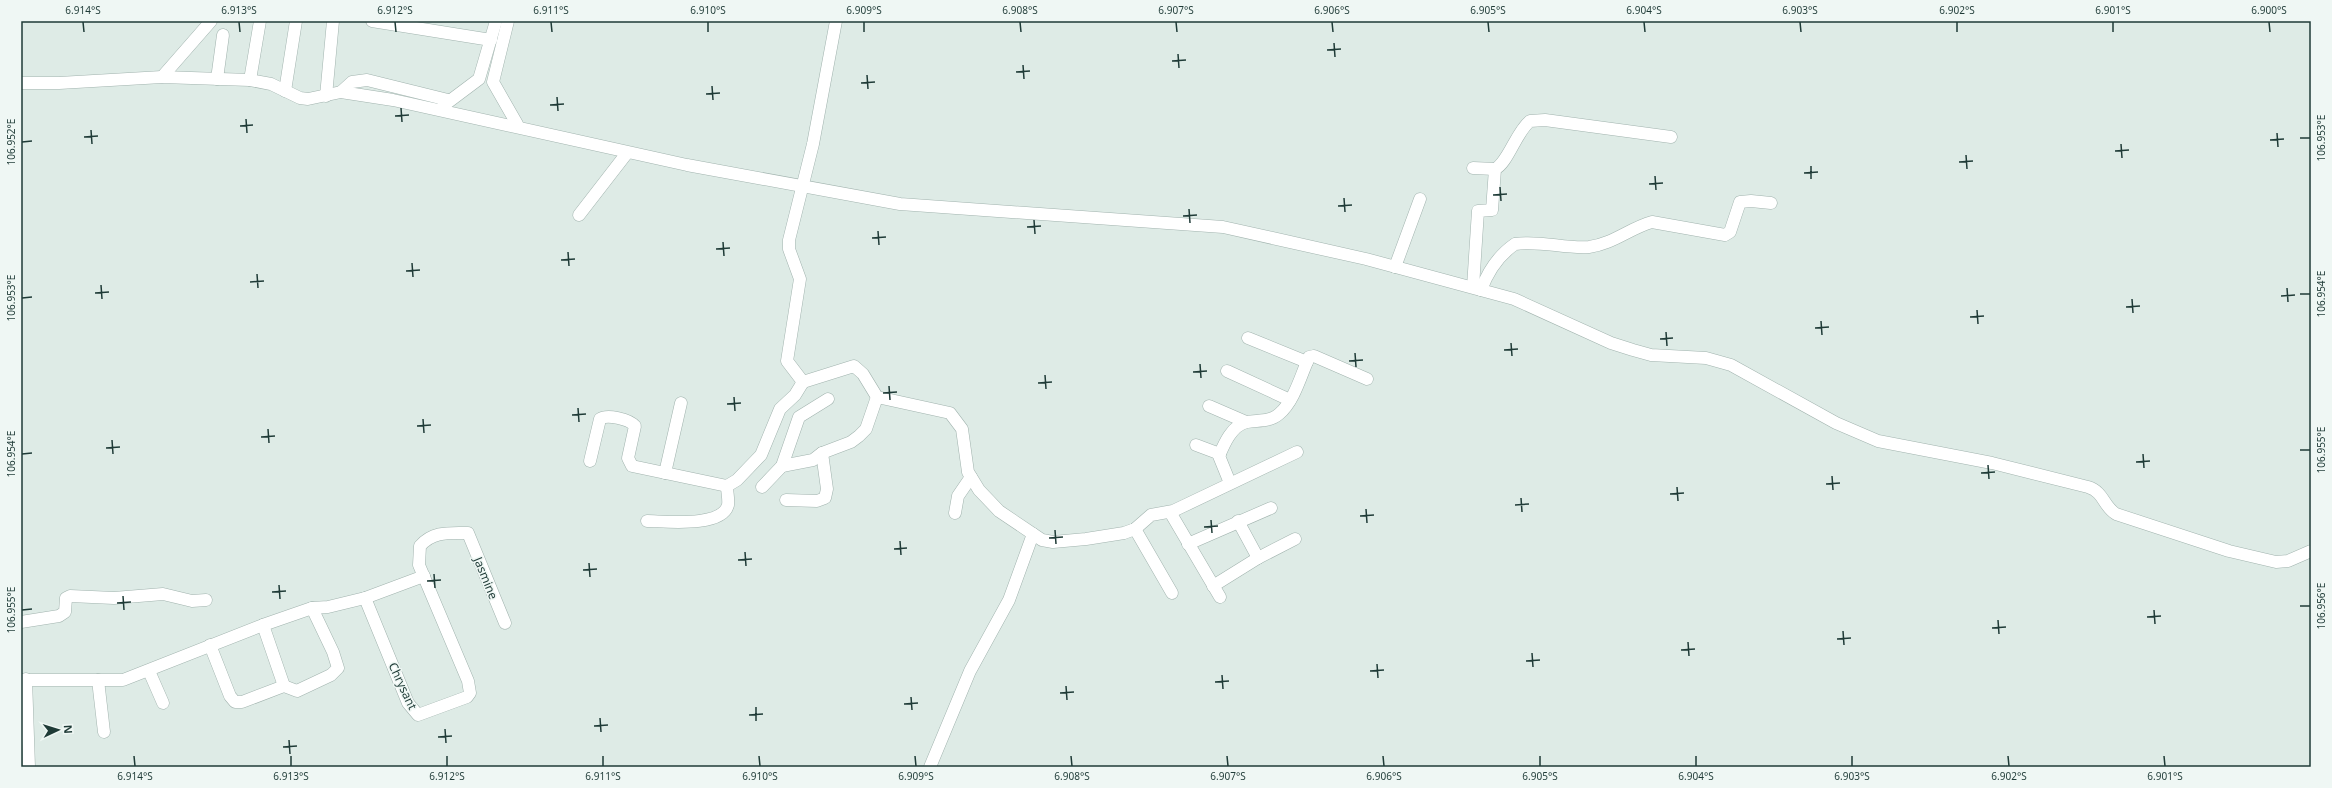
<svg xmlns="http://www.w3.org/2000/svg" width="2332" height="788" viewBox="0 0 2332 788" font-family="'Noto Sans',sans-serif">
<rect width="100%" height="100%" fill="#deebe6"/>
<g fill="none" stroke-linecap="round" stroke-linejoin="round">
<g stroke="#a1b3ae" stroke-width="13">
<g id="minor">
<path d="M 372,21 L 491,40"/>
<path d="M 508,21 L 493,82 L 517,124"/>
<path d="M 836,21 L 813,144 L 789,240 L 789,249 L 800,279 L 787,361 L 803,382 L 854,366 L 863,374 L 877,397 L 950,413 L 962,429 L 968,472 L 979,490 L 999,511 L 1042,540 L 1053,542 L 1086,539 L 1124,533 L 1135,529 L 1151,515 L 1173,511 L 1297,452"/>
<path d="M 162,77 L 211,21"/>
<path d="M 217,79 L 223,35"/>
<path d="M 250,80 L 260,21"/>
<path d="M 21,83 L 59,83 L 162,77 L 250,80 L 271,84 L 300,98 L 308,99 L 341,92 L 393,100 L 687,165 L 900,204 L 1223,227 L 1366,259 L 1514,299 L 1611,343 L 1633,350 L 1651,355 L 1706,358 L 1731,365 L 1836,423 L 1878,441 L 1992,463 L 2088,487 C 2104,492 2103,506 2116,514 L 2229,551 L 2276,562 L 2288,561 L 2311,551"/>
<path d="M 285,91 L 296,21"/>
<path d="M 341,92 L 352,82 L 367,80 L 448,100"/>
<path d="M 326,96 L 333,21"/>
<path d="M 443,106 L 479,79 L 496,21"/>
<path d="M 1473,168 L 1495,169"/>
<path d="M 579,215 L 627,153"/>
<path d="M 1395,267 L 1420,199"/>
<path d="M 1473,287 L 1478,211 L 1492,210 L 1495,169 C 1508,163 1516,132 1530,121 L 1545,120 L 1671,137"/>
<path d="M 1481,290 C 1488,271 1499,255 1515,244 C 1540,240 1565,249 1589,247 C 1613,244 1630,228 1652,222 L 1725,235 L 1730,232 L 1740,202 L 1751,201 L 1771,203"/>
<path d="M 1248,338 L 1307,362"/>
<path d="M 1227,371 L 1290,400"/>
<path d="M 1209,406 L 1246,422"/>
<path d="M 1196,445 L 1220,454"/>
<path d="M 590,461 L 600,419 C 607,414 629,419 635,426 L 628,458 L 632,466 L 727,486"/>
<path d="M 782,466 L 813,460 L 822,453 L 851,442 L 859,436 L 866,429 L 877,397"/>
<path d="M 665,473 L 681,403"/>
<path d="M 1230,483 L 1219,456 C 1224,444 1232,425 1247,422 C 1258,420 1270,422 1279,414 C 1294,402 1301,375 1309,357 L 1314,356 L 1367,379"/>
<path d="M 727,486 L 737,480 L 761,455 L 780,409 L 795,395 L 803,382"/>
<path d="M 762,487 L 782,466 L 799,417 L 828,399"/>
<path d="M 786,500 L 817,501 L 825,498 L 827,489 L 822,453"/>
<path d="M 1170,512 L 1220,597"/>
<path d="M 955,513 L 958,496 L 971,477"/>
<path d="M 647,521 C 664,521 722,528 728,505 C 729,500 727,492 727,486"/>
<path d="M 1238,521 L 1258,558"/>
<path d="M 1135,529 L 1172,593"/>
<path d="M 1188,544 L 1271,508"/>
<path d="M 1213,586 L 1258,558 L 1295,539"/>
<path d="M 365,598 L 408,703 L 418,715 L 467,697 L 470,693 L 468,681 L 419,565 L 420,546 C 433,531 449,533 468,533 L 505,623"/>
<path d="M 21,622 L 59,616 L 65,612 L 66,598 L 70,596 L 114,598 L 163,594 L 192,601 L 206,600"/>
<path d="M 263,625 L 284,686"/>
<path d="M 210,645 L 230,696 L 235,702 L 242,702 L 284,686 L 297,691 L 331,675 L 338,668 L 333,652 L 312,608"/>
<path d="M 149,671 L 163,703"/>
<path d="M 26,679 L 29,767"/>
<path d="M 21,680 L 123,680 L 263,625 L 312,608 L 328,607 L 365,598 L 424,576"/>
<path d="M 98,680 L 104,732"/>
<path d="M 930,767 L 970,671 L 1009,600 L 1033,534"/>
</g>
</g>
<use href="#minor" stroke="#fff" stroke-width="12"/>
</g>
<path fill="none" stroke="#1f3b37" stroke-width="1.5" d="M 83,22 L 84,32M 239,22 L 240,32M 395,22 L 396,32M 551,22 L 552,32M 708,22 L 708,32M 864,22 L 864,32M 1020,22 L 1021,32M 1176,22 L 1177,32M 1332,22 L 1333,32M 1488,22 L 1489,32M 1644,22 L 1645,32M 1800,22 L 1801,32M 1957,22 L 1957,32M 2113,22 L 2113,32M 2269,22 L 2270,32M 1334,43 L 1335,57M 1327,50 L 1341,49M 1178,54 L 1179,68M 1172,61 L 1186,60M 1023,65 L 1024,79M 1016,72 L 1030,71M 867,75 L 868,89M 861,83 L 875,82M 712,86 L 713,100M 706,94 L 720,93M 557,97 L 558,111M 550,105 L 564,104M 401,108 L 402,122M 395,116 L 409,115M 246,119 L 247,133M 240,126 L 253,125M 91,130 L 92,144M 2277,133 L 2278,147M 84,137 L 98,136M 2300,138 L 2310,138M 2270,140 L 2284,139M 22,142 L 32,141M 2121,144 L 2122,158M 2115,151 L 2129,150M 1966,155 L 1967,169M 1959,162 L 1973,161M 1811,166 L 1811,179M 1804,173 L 1818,172M 1655,176 L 1656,190M 1649,184 L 1663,183M 1500,187 L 1501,201M 1493,195 L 1507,194M 1344,198 L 1345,212M 1338,206 L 1352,205M 1189,209 L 1190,223M 1183,216 L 1197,215M 1034,220 L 1035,234M 1027,227 L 1041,226M 878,231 L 879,245M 872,238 L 886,237M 723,242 L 724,256M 716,249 L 730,248M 568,252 L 569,266M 561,260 L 575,259M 412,263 L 413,277M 406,271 L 420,270M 257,274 L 258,288M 250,282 L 264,281M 101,285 L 102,299M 2287,288 L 2288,302M 95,293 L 109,292M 2300,294 L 2310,294M 2281,296 L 2295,295M 22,298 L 32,297M 2132,299 L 2133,313M 2126,307 L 2140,306M 1977,310 L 1978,324M 1970,317 L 1984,316M 1821,321 L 1822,335M 1815,328 L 1829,327M 1666,332 L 1667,346M 1660,339 L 1673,338M 1511,343 L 1512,356M 1504,350 L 1518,349M 1355,353 L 1356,367M 1349,361 L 1363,360M 1200,364 L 1201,378M 1193,372 L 1207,371M 1045,375 L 1046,389M 1038,383 L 1052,382M 889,386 L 890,400M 883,393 L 897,392M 734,397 L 735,411M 727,404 L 741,403M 578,408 L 579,422M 572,415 L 586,414M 423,419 L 424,433M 417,426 L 431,425M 268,429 L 269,443M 261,437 L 275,436M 112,440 L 113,454M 106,448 L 120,447M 2300,450 L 2310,450M 22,454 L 32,453M 2143,454 L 2144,468M 2136,462 L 2150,461M 1988,465 L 1989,479M 1981,473 L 1995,472M 1832,476 L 1833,490M 1826,484 L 1840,483M 1677,487 L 1678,501M 1670,494 L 1684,493M 1521,498 L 1522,512M 1515,505 L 1529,504M 1366,509 L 1367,523M 1360,516 L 1374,515M 1211,520 L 1212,533M 1204,527 L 1218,526M 1055,530 L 1056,544M 1049,538 L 1063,537M 900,541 L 901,555M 894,549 L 907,548M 745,552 L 746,566M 738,560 L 752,559M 589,563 L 590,577M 583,570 L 597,569M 434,574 L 435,588M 427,581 L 441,580M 279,585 L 280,599M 272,592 L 286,591M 123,596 L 124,610M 117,603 L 131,602M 2300,606 L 2310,606M 22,610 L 32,609M 2154,610 L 2155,624M 2147,617 L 2161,616M 1998,620 L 1999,634M 1992,628 L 2006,627M 1843,631 L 1844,645M 1837,639 L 1851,638M 1688,642 L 1689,656M 1681,650 L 1695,649M 1532,653 L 1533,667M 1526,661 L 1540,660M 1377,664 L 1378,678M 1370,671 L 1384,670M 1222,675 L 1223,689M 1215,682 L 1229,681M 1066,686 L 1067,700M 1060,693 L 1074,692M 911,697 L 912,710M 904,704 L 918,703M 756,707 L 756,721M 749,715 L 763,714M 600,718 L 601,732M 594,726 L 608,725M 445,729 L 446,743M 438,737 L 452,736M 289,740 L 290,754M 283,747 L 297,746M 134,756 L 135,766M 291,756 L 291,766M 447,756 L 447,766M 603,756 L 603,766M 759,756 L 760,766M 915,756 L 916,766M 1071,756 L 1072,766M 1227,756 L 1228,766M 1383,756 L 1384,766M 1540,756 L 1540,766M 1696,756 L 1696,766M 1852,756 L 1852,766M 2008,756 L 2009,766M 2164,756 L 2165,766"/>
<g text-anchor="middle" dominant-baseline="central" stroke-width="3" stroke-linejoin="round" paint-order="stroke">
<g font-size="12" fill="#1f3b37" stroke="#eff7f4">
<text transform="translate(486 578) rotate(68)">Jasmine</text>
<text transform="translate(403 686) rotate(65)">Chrysant</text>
</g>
</g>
<rect width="2332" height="788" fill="none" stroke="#eff7f4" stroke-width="44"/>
<g transform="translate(58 730) rotate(86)" stroke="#eff7f4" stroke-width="3" paint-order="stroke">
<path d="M0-3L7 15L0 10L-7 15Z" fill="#1f3b37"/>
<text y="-6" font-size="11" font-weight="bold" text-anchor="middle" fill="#1f3b37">N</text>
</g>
<rect x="22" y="22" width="2288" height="744" fill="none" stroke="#1f3b37" stroke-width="1.5"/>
<g font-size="10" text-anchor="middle" fill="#1f3b37">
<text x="83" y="14">6.914°S</text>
<text x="239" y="14">6.913°S</text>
<text x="395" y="14">6.912°S</text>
<text x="551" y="14">6.911°S</text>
<text x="708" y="14">6.910°S</text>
<text x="864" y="14">6.909°S</text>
<text x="1020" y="14">6.908°S</text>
<text x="1176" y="14">6.907°S</text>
<text x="1332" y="14">6.906°S</text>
<text x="1488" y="14">6.905°S</text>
<text x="1644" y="14">6.904°S</text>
<text x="1800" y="14">6.903°S</text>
<text x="1957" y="14">6.902°S</text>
<text x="2113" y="14">6.901°S</text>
<text x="2269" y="14">6.900°S</text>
<text transform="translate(2321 138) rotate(-90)" y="4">106.953°E</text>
<text transform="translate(11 142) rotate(-90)" y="4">106.952°E</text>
<text transform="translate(2321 294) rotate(-90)" y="4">106.954°E</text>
<text transform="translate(11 298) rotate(-90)" y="4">106.953°E</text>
<text transform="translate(2321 450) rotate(-90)" y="4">106.955°E</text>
<text transform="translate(11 454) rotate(-90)" y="4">106.954°E</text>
<text transform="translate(2321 606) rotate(-90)" y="4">106.956°E</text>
<text transform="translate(11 610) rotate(-90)" y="4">106.955°E</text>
<text x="135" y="780">6.914°S</text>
<text x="291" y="780">6.913°S</text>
<text x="447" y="780">6.912°S</text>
<text x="603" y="780">6.911°S</text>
<text x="760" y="780">6.910°S</text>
<text x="916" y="780">6.909°S</text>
<text x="1072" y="780">6.908°S</text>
<text x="1228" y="780">6.907°S</text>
<text x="1384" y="780">6.906°S</text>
<text x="1540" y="780">6.905°S</text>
<text x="1696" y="780">6.904°S</text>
<text x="1852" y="780">6.903°S</text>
<text x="2009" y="780">6.902°S</text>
<text x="2165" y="780">6.901°S</text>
</g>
</svg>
